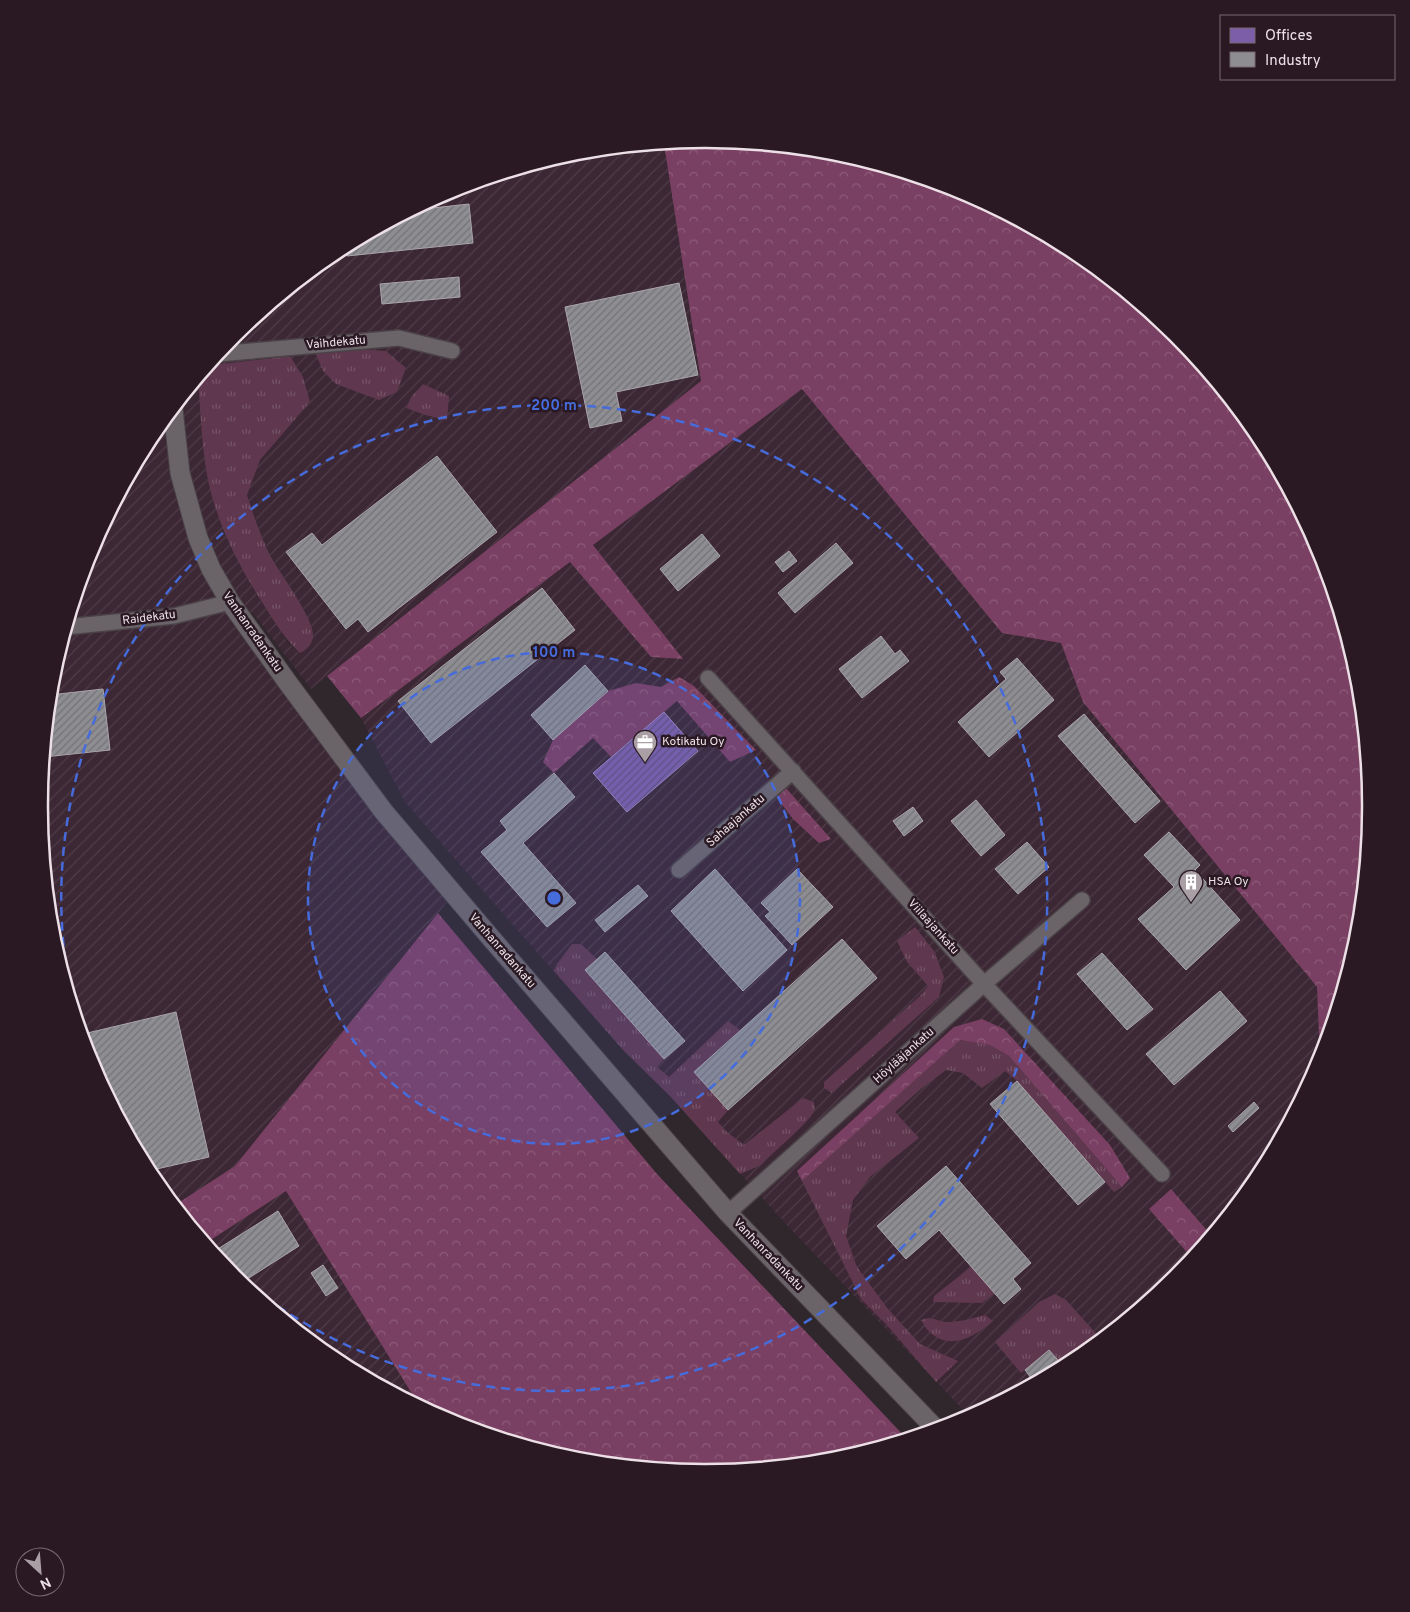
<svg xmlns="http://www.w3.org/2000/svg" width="1410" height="1612" viewBox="0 0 1410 1612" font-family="Overpass,sans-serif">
<defs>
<pattern id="industrial-furrows" width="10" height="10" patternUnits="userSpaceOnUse" patternTransform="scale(1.25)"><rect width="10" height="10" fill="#3c2734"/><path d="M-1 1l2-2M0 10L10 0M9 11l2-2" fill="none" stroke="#4f3c48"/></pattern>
<pattern id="grass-tufts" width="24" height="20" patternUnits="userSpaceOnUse" patternTransform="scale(1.25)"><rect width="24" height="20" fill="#5f384f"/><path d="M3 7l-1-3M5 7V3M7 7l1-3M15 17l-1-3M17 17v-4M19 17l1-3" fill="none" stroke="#765468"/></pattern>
<pattern id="forest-crowns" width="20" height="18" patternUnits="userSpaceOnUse" patternTransform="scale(1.25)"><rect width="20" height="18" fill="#7a4063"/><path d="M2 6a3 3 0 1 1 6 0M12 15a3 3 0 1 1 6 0" fill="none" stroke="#8d5b79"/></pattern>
<pattern id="offices-hatch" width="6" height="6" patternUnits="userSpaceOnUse" patternTransform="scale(1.25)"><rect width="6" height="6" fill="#7b5ea7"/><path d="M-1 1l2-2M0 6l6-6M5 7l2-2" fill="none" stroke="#615076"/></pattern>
<pattern id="industry-hatch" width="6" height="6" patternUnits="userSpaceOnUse" patternTransform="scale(1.25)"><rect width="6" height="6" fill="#8d8d92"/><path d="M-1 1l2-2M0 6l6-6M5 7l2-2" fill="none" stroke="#747377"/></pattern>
</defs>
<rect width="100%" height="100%" fill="#30272c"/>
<g fill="url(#industrial-furrows)" fill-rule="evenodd">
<path d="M 664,144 L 701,381 L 311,689 L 252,612 L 227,616 L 329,755 L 448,901 L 235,1166 L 175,1205 L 151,1176 L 89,1061 L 51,936 L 39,806 L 52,676 L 90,551 L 151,436 L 198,378 L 204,449 L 251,585 L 288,643 L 300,653 L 307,614 L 272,558 L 262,537 L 247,495 L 260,460 L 310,402 L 221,364 L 208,367 L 234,335 L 335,252 L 450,190 L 575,153 ZM 361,349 L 386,351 L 406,368 L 397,392 L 315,352 ZM 422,384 L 432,389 L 447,420 L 425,415 L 406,408 L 411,397 Z"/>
<path d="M 802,389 L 1002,633 L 1061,642 L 1083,702 L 1317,987 L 1320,1062 L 1259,1176 L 1211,1235 L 1171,1189 L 1149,1209 L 1192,1258 L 1176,1277 L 1075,1360 L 969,1416 L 783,1221 L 670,1096 L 623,1050 L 405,802 L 361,718 L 571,561 L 651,657 L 682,658 L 593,545 Z"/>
<path d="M 286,1191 L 419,1405 L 335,1360 L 234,1277 L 206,1243 Z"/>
</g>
<g fill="url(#grass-tufts)">
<path d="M 361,349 L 386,351 L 406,368 L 397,392 L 379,400 L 336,384 L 323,371 L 315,352 Z"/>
<path d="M 290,356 L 303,377 L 310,402 L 260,460 L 247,495 C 254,516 261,537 271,557 C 281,575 314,618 313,636 C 313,644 306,650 300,653 C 284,638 273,620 262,602 C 242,571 224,537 214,503 C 202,465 201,418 198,378 L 208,367 L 221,364 Z"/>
<path d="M 423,384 L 449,396 L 447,420 L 425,415 L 406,408 L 411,397 Z"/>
<path d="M 915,927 L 934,951 L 944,977 L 939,997 L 832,1093 L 824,1088 L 824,1082 L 920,996 L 928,986 L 907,962 L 897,941 Z"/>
<path d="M 572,944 L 581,944 L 597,959 L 585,970 L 664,1059 L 657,1067 L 669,1077 L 728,1021 L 740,1030 L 694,1072 L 728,1110 L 718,1122 L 727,1132 L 744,1145 L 803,1098 L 814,1102 L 815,1110 L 808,1120 L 793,1135 L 759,1166 L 740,1174 L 670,1096 L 623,1050 L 554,971 L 557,964 Z"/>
<path d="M 960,1040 L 990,1045 L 1009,1056 L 1122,1187 L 1114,1192 L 1017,1081 L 1005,1071 L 982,1088 L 963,1073 L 946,1070 L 922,1088 L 895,1112 L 919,1138 L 870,1177 L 853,1200 L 846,1236 L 857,1267 L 888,1309 L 920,1344 L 958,1361 L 936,1382 L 886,1324 L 861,1299 L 802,1181 Z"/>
<path d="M 972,1266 L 995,1293 L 982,1303 L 933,1302 L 934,1296 Z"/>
<path d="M 1055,1294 L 1066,1300 L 1101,1339 L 1075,1360 L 1063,1366 L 1049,1350 L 1021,1373 L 995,1342 L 1039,1302 Z"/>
<path d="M 985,1315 L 993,1321 C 977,1335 953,1350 933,1335 C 928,1332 924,1325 921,1320 C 933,1315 937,1322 948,1322 C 961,1322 973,1318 985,1315 Z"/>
</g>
<g fill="url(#forest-crowns)">
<path d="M 705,140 L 835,153 L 960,191 L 1075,252 L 1176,335 L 1259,436 L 1321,551 L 1358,676 L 1371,806 L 1358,936 L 1320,1062 L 1317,987 L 1083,702 L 1061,643 L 1002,633 L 802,389 L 593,545 L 683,659 L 651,657 L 570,562 L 361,718 L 327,676 L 701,381 L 664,144 Z"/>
<path d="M 679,677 L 694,686 L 756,750 L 730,762 L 677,701 L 611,757 L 593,738 L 554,773 L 543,762 L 553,740 L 608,691 L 636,683 L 661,687 Z"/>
<path d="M 785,787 L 831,839 L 819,843 L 793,819 L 777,798 Z"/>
<path d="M 438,913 L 657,1174 L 906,1438 L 835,1459 L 705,1472 L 575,1459 L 450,1421 L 419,1405 L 286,1191 L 206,1243 L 175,1205 L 235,1166 Z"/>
<path d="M 982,1019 L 1004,1029 L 1110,1145 L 1130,1178 L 1122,1187 L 1009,1056 L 990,1045 L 960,1040 L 802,1181 L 797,1171 L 954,1027 Z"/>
<path d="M 1171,1189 L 1211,1235 L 1192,1258 L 1149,1209 Z"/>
</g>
<path fill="url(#offices-hatch)" stroke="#9d85ba" d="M 664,712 L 698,751 L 627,812 L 593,773 Z"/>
<g fill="url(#industry-hatch)" stroke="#aaa6ab">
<path d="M 469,204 L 473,243 L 347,256 L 346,246 L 414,210 Z"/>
<path d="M 459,277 L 460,297 L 382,304 L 380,284 Z"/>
<path d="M 679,283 L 698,375 L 616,392 L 622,421 L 590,428 L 565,307 Z"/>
<path d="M 437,456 L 497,532 L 368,632 L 358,619 L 346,629 L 286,552 L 312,533 L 322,545 Z"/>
<path d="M 702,534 L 720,556 L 678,591 L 660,569 Z"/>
<path d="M 836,543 L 853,563 L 795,613 L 778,593 Z"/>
<path d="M 789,551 L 797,561 L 783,572 L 775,562 Z"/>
<path d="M 542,588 L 575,630 L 431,743 L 398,701 Z"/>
<path d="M 881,636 L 895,654 L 900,650 L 909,661 L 862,698 L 839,669 Z"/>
<path d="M 1017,658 L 1054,700 L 989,757 L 958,722 L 1006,679 L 1000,672 Z"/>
<path d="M 585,665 L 608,691 L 553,740 L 531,715 Z"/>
<path d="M 103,689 L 110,750 L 44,757 L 50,695 Z"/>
<path d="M 1084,714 L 1160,801 L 1135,823 L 1058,736 Z"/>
<path d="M 554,773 L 575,797 L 523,843 L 576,903 L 547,927 L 481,852 L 507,830 L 500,821 Z"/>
<path d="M 976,800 L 1005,835 L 981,856 L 951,821 Z"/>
<path d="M 913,807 L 923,821 L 904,836 L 893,821 Z"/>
<path d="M 1169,832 L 1200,865 L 1195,870 L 1240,920 L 1186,970 L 1138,919 L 1174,887 L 1144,855 Z"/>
<path d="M 1027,842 L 1049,867 L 1018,894 L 995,869 Z"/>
<path d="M 715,869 L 787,950 L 743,991 L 671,911 Z"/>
<path d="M 797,869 L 833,907 L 792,945 L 765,916 L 770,912 L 761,903 Z"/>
<path d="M 638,885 L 648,896 L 605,932 L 595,920 Z"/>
<path d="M 842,939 L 877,978 L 728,1110 L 694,1072 Z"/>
<path d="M 605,952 L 685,1041 L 664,1059 L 585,970 Z"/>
<path d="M 1102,953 L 1153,1009 L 1127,1030 L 1077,974 Z"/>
<path d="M 1220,991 L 1247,1021 L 1174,1085 L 1146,1054 Z"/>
<path d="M 176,1012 L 209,1157 L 148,1171 L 89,1061 L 83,1034 Z"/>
<path d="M 1306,1073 L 1314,1073 L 1306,1088 Z"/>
<path d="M 1017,1081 L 1105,1182 L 1078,1205 L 990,1104 Z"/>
<path d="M 1254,1102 L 1259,1108 L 1233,1132 L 1228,1126 Z"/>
<path d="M 946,1166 L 1031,1263 L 1013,1279 L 1021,1289 L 1004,1304 L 939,1230 L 906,1259 L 877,1226 Z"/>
<path d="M 1260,1175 L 1259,1176 L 1229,1212 L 1225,1208 Z"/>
<path d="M 278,1211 L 299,1246 L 241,1283 L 234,1277 L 213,1252 Z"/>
<path d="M 323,1265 L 338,1288 L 326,1296 L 311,1273 Z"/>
<path d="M 1049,1350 L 1063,1366 L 1034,1382 L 1025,1370 Z"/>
<path d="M 388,1381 L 394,1392 L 382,1385 Z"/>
</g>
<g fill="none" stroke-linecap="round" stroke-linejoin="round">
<g stroke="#4a4247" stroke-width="18">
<g id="minor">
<path d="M 218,354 L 399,338 L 452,351"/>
<path d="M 66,627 L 174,616 L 230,602"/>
<path d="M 708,678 L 984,984 L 1162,1174"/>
<path d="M 679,870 L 793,771"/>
<path d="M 728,1213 L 984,984 L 1082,900"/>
</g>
</g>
<g stroke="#4a4247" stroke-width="21">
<path id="tertiary" d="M 173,409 L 180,473 L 198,538 L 211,569 L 230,602 L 288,683 L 384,812 L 491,938 L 728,1213 L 936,1429"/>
</g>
<use href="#minor" stroke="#6a6367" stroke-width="15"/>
<use href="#tertiary" stroke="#6a6367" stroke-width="19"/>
</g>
<circle cx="554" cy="898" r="246" fill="#466bdb" fill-opacity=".12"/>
<g fill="none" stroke="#466bdb" stroke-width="2.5" stroke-dasharray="9 6">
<circle cx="554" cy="898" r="246"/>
<path d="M73 1005A493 493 0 1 1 224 1264"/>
</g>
<defs>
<g id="office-pin" transform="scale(1.25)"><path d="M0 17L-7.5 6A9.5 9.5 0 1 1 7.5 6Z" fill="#aa9fa5" stroke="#2a1923"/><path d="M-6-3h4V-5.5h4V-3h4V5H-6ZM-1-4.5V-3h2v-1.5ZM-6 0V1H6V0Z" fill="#fff"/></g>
<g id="building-pin" transform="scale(1.25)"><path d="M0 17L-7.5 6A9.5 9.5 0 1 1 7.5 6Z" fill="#aa9fa5" stroke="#2a1923"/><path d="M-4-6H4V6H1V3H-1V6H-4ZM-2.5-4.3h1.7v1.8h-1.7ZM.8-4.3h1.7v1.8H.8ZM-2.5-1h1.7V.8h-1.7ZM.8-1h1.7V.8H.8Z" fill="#fff"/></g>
</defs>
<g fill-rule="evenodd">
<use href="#office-pin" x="645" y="742"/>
<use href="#building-pin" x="1191" y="882"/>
</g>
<g text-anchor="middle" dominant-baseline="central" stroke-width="5" stroke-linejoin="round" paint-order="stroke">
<g font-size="12" fill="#ece0e6" stroke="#2a1923">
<text transform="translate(336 343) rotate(-5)">Vaihdekatu</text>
<text transform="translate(149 618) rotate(-7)">Raidekatu</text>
<text transform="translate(252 632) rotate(55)">Vanhanradankatu</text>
<text transform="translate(736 821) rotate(-41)">Sahaajankatu</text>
<text transform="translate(933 927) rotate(48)">Viilaajankatu</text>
<text transform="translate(502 951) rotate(49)">Vanhanradankatu</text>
<text transform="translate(904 1056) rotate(-42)">Höylääjankatu</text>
<text transform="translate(768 1255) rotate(46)">Vanhanradankatu</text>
</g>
<g font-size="12" fill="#ece0e6" stroke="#2a1923" text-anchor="start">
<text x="662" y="742">Kotikatu Oy</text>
<text x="1208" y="882">HSA Oy</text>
</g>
</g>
<path d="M0 0H1410V1612H0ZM705 148H705A657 657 0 0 1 1362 805V807A657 657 0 0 1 705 1464H705A657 657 0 0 1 48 807V805A657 657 0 0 1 705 148Z" fill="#2a1923" fill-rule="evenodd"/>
<path fill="none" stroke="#ece0e6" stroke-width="2.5" d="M705 148H705A657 657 0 0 1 1362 805V807A657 657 0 0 1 705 1464H705A657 657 0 0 1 48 807V805A657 657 0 0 1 705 148Z"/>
<circle cx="554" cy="898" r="8" fill="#466bdb" stroke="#2a1923" stroke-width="2.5"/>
<g font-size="15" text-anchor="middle" font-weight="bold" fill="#466bdb" stroke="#2a1923" stroke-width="5" stroke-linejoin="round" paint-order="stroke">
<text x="554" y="410">200 m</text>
<text x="554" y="657">100 m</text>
</g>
<rect x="1220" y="15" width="175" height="65" fill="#2a1923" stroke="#786971"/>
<rect x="1230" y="28" width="25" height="15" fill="#7b5ea7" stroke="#786971"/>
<text x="1265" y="40" font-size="15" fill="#ece0e6">Offices</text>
<rect x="1230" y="52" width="25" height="15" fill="#8d8d92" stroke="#786971"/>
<text x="1265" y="65" font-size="15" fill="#ece0e6">Industry</text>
<g transform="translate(40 1572) rotate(154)"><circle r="24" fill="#2a1923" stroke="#786971"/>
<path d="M0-4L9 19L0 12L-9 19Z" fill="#aa9fa5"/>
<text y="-8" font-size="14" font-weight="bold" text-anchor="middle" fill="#ece0e6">N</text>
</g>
</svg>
